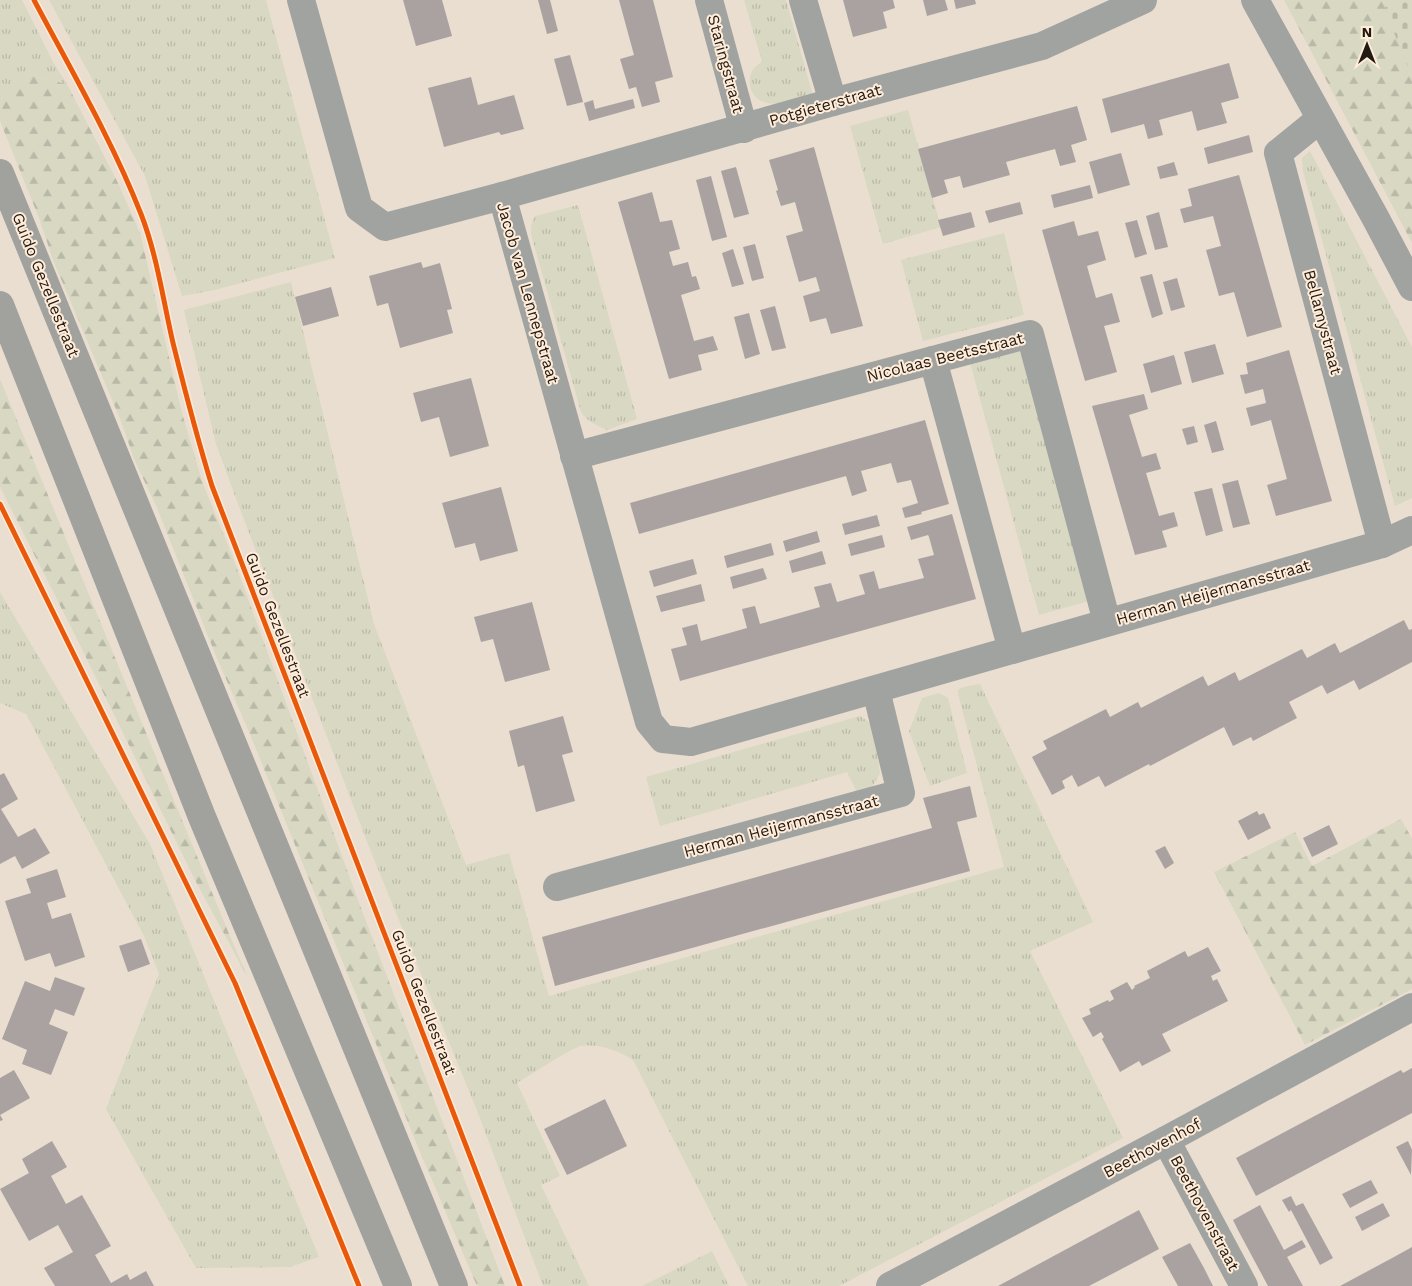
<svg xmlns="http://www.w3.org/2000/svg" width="1412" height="1286" viewBox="0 0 1412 1286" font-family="'Work Sans',sans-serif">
<defs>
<pattern id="grass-tufts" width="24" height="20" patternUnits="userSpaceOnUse" patternTransform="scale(1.25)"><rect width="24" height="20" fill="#d8d8c3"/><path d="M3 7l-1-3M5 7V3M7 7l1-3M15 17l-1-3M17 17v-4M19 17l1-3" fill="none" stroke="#b9b9a7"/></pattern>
<pattern id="forest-firs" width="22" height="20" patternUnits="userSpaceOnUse" patternTransform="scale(1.25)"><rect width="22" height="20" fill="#d8d8c3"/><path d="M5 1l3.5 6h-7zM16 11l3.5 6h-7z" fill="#b9b9a7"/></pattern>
<pattern id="cemetery-stones" width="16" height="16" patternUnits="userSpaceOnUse" patternTransform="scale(1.25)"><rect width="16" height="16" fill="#d8d8c3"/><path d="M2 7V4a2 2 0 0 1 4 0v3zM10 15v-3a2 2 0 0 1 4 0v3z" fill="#b9b9a7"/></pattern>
</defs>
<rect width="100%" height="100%" fill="#eaded0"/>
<g fill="url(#grass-tufts)">
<path d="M 0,0 L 22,0 L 53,62 L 67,84 L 15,72 L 0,103 Z"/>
<path d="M 49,0 L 266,0 L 335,258 L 215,290 L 182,296 L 145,176 Z"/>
<path d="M 744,0 L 786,0 L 813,96 C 798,99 782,106 767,103 C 747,99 743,71 762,62 Z"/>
<path d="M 908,110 L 941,227 L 883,244 L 850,126 Z"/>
<path d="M 1310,151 L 1412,347 L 1412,498 L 1395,506 L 1303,171 L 1302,158 Z"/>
<path d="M 578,205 L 637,419 L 607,430 C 596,425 588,422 581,412 L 531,234 L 531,226 L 535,216 Z"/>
<path d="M 1004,233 L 1024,315 L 923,341 L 901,260 Z"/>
<path d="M 291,282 L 374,624 L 466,865 L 509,853 L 549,996 L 1004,867 L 958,694 L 958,690 L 963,687 L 980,684 L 1093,922 L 1030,951 L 1123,1138 L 839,1286 L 748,1286 L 633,1060 C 617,1050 600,1044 581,1046 C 573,1047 527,1077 517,1083 L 560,1176 L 541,1185 L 589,1286 L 543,1286 L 476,1108 L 371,852 L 235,496 L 216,444 L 184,310 Z"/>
<path d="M 1019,344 L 1089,601 L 1039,615 L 969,359 Z"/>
<path d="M 0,592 L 150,844 L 319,1257 L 290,1267 L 196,1268 L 106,1109 L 159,974 L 144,936 L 26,714 L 0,703 Z"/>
<path d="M 939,693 L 948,698 L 967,773 L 930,786 L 909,731 L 922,698 Z"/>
<path d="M 860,716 L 873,725 L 880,773 L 869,793 L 858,795 L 847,772 L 660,826 L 646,777 Z"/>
<path d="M 712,1251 L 729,1286 L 642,1286 Z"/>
</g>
<g fill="url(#forest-firs)">
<path d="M 1284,0 L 1403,0 L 1385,8 L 1412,77 L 1412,243 Z"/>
<path d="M 15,72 L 67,84 L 118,183 L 140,233 L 182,413 L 203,484 L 232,555 L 361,908 L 505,1286 L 477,1286 L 418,1147 L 247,727 L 216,656 L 157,508 L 134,459 L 121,421 L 53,260 L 39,218 L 0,121 L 0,103 Z"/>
<path d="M 0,379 L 232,941 L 249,980 L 195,880 L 75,635 L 0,487 Z"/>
<path d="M 1401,819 L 1412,839 L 1412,989 L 1305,1045 L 1214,872 L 1295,832 L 1312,866 Z"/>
</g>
<path fill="url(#cemetery-stones)" d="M 1403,0 L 1412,0 L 1412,77 L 1384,8 Z"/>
<g fill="#aaa2a0">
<path d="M 403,0 L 442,0 L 452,36 L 416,46 Z"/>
<path d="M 538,0 L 550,0 L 558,31 L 547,34 Z"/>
<path d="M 619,0 L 653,0 L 673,77 L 655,82 L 660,102 L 642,107 L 636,87 L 629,89 L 620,59 L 634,55 Z"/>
<path d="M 843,0 L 893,0 L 895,8 L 883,12 L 887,28 L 853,37 Z"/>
<path d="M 923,0 L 945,0 L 948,10 L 927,16 Z"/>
<path d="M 954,0 L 975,0 L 976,4 L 956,9 Z"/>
<path d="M 570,55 L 583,102 L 567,106 L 554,59 Z"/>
<path d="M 1229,63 L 1239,98 L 1221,103 L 1227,123 L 1197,131 L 1192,111 L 1159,120 L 1163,135 L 1148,139 L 1144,124 L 1111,133 L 1102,99 Z"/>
<path d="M 471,77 L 478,105 L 514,95 L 524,129 L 501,135 L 499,132 L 444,147 L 428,88 Z"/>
<path d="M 633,99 L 635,108 L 589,121 L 584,103 L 593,100 L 595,109 Z"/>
<path d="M 1077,106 L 1087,140 L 1071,145 L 1076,162 L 1060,166 L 1055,149 L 1006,162 L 1010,175 L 963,188 L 960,176 L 944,180 L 948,193 L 932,198 L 918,149 Z"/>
<path d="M 1249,135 L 1253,152 L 1208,164 L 1204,148 Z"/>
<path d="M 814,147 L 863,326 L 831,334 L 826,318 L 810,322 L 803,296 L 820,291 L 816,277 L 799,282 L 786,236 L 803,231 L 795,202 L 781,206 L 776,191 L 778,190 L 769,160 Z"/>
<path d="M 1121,153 L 1130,185 L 1098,194 L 1089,162 Z"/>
<path d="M 1174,162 L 1178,175 L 1160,179 L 1157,167 Z"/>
<path d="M 736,167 L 749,214 L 734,218 L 721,171 Z"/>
<path d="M 1239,175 L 1282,327 L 1247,337 L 1234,292 L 1219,296 L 1206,250 L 1221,246 L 1213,216 L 1184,223 L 1180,209 L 1192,206 L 1188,189 Z"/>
<path d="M 711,176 L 727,237 L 712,241 L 696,180 Z"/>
<path d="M 1090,185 L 1093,198 L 1054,208 L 1051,195 Z"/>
<path d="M 652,192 L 660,222 L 672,220 L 680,249 L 669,252 L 673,266 L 688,262 L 692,277 L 696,276 L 700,289 L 681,295 L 694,341 L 713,336 L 718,350 L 698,355 L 702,370 L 669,379 L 618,202 Z"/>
<path d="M 1020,202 L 1023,214 L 989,223 L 985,211 Z"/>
<path d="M 971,212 L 975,227 L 943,236 L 938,220 Z"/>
<path d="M 1159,212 L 1168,247 L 1155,250 L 1146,216 Z"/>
<path d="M 1137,220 L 1147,254 L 1135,258 L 1125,223 Z"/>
<path d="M 1074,221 L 1078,236 L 1098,231 L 1106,260 L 1087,266 L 1096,298 L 1112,293 L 1120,322 L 1104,326 L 1117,372 L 1085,381 L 1042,230 Z"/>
<path d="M 755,244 L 764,278 L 752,281 L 743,247 Z"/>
<path d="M 733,249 L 744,284 L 732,287 L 722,253 Z"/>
<path d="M 421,262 L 423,268 L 440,263 L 452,309 L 447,310 L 453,333 L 400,348 L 388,303 L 377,306 L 369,276 Z"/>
<path d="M 1152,274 L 1163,314 L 1152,318 L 1140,277 Z"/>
<path d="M 1177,278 L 1185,307 L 1171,311 L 1163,282 Z"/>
<path d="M 331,287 L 339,316 L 303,326 L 295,297 Z"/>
<path d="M 775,306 L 786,348 L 772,351 L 760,310 Z"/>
<path d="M 749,313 L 760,354 L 745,359 L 734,317 Z"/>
<path d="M 1215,344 L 1224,374 L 1192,383 L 1184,352 Z"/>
<path d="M 1289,350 L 1332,501 L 1276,516 L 1267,485 L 1287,479 L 1271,420 L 1251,426 L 1246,408 L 1266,403 L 1263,389 L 1245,394 L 1240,375 L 1248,374 L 1246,363 Z"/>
<path d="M 1174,355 L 1182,384 L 1151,393 L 1143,364 Z"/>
<path d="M 471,378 L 489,446 L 450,457 L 439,417 L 421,422 L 413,393 Z"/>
<path d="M 1144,394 L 1148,409 L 1129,415 L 1142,457 L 1156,453 L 1161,469 L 1146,473 L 1159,516 L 1174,512 L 1178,526 L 1162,531 L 1167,547 L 1135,555 L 1092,406 Z"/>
<path d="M 925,420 L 949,504 L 921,512 L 922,514 L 905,518 L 902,508 L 918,503 L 911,480 L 897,483 L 891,463 L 861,471 L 867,491 L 852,496 L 846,476 L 639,534 L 630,503 Z"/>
<path d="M 1216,421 L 1224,450 L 1212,453 L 1204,425 Z"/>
<path d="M 1194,426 L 1198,442 L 1187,445 L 1182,429 Z"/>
<path d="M 1238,480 L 1250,524 L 1233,528 L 1222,484 Z"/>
<path d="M 501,487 L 518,551 L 480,561 L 475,543 L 455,548 L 442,503 Z"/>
<path d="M 1212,488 L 1223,531 L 1206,536 L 1194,492 Z"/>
<path d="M 952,514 L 976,599 L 680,681 L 671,649 L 687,645 L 682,628 L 697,624 L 701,641 L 747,628 L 742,609 L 755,606 L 760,624 L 820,607 L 814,587 L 831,583 L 837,602 L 865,594 L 859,575 L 874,571 L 879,589 L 924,578 L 918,559 L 934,555 L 929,537 L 928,535 L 911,540 L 907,527 Z"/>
<path d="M 877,515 L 880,526 L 845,535 L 842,524 Z"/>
<path d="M 817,531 L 820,542 L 786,552 L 783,541 Z"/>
<path d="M 882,535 L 885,547 L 851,556 L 848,544 Z"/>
<path d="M 771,543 L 774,555 L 727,568 L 724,556 Z"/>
<path d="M 822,551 L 826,564 L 792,573 L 789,561 Z"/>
<path d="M 693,559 L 697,574 L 654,587 L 649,571 Z"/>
<path d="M 763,568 L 767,579 L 733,589 L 730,577 Z"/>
<path d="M 701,584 L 705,601 L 661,612 L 656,596 Z"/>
<path d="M 532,602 L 550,670 L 505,682 L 493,639 L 481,642 L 474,617 Z"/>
<path d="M 1404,620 L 1409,630 L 1412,629 L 1412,662 L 1359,690 L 1354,680 L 1327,694 L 1322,685 L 1289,702 L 1297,718 L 1253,741 L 1251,737 L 1233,746 L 1224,727 L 1150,766 L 1149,764 L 1105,787 L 1099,776 L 1078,787 L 1072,775 L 1062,781 L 1065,788 L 1052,795 L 1032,757 L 1047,749 L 1043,741 L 1106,709 L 1110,717 L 1138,702 L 1141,708 L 1203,676 L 1208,686 L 1235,672 L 1239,681 L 1302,649 L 1307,658 L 1335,643 L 1340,653 Z"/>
<path d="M 563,716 L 573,752 L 562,755 L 575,801 L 536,812 L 524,765 L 518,767 L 509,731 Z"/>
<path d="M 4,773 L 18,799 L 1,809 L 18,837 L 35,828 L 50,853 L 22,869 L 15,856 L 0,864 L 0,775 Z"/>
<path d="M 970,786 L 977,817 L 957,822 L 970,871 L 555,986 L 542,937 L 932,828 L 923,798 Z"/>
<path d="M 1257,811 L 1259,815 L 1264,813 L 1271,828 L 1248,840 L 1238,821 Z"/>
<path d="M 1329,825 L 1338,844 L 1312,857 L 1303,838 Z"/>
<path d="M 1165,846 L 1174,863 L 1165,869 L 1155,851 Z"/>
<path d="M 57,869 L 66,897 L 47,903 L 52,919 L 71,913 L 85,957 L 55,967 L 50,953 L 25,961 L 5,901 L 31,893 L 26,879 Z"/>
<path d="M 141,939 L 150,964 L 128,972 L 119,946 Z"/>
<path d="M 1208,947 L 1221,971 L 1211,976 L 1213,981 L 1217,979 L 1228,1001 L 1162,1034 L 1171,1051 L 1142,1066 L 1139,1061 L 1120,1072 L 1102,1039 L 1104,1037 L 1101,1032 L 1093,1037 L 1082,1018 L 1091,1014 L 1089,1009 L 1108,1000 L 1109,1002 L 1114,999 L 1110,991 L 1127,982 L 1132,990 L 1135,987 L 1134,986 L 1150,978 L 1147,971 L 1185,951 L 1188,957 Z"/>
<path d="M 55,977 L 85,988 L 74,1016 L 55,1009 L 49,1024 L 68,1032 L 51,1075 L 22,1064 L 27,1050 L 2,1039 L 25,981 L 50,991 Z"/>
<path d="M 1412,1068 L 1412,1113 L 1256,1196 L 1236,1158 L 1401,1070 L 1403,1073 Z"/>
<path d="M 14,1070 L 30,1098 L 0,1115 L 3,1120 L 0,1121 L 0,1078 Z"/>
<path d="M 605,1099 L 627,1146 L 567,1175 L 544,1129 Z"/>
<path d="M 52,1141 L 67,1167 L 51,1176 L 66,1204 L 82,1195 L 111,1246 L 95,1255 L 111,1283 L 127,1274 L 130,1280 L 146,1271 L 154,1286 L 55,1286 L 44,1268 L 73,1252 L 58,1225 L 29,1241 L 0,1189 L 29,1173 L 22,1159 Z"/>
<path d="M 1408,1141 L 1412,1150 L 1411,1175 L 1396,1147 Z"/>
<path d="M 1371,1180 L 1378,1193 L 1350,1208 L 1342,1194 Z"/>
<path d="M 1291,1196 L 1296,1206 L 1303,1203 L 1333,1258 L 1320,1265 L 1291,1210 L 1289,1212 L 1282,1200 Z"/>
<path d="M 1383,1203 L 1390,1216 L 1362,1231 L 1355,1217 Z"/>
<path d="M 1260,1205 L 1284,1250 L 1302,1240 L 1306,1247 L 1287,1257 L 1303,1286 L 1268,1286 L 1239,1232 L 1233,1220 Z"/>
<path d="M 1139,1210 L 1159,1249 L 1131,1264 L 1089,1286 L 998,1286 Z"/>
<path d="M 1190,1243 L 1204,1268 L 1213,1286 L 1178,1286 L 1162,1257 Z"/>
<path d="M 1412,1247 L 1412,1286 L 1340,1286 L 1394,1257 Z"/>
</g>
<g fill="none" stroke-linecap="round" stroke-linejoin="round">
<g stroke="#a1a3a0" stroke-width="28">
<path d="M 301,0 L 359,208 L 385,227 L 502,196 L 649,722 L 663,739 L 691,742 L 1382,544 L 1412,530"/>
<path d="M 709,0 L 744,129"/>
<path d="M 803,0 L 833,102"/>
<path d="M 1255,0 L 1375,217 L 1412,287"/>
<path d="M 1320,119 L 1278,153 L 1382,544"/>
<path d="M 502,196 L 833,102 L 1042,46 L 1143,0"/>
<path d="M 933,360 L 1012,650"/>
<path d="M 574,456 L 1030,334 L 1107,622"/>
<path d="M 557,887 L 901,793 L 876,690"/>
<path d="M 1166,1140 L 1244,1286"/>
<path d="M 890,1286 L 1166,1140 L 1412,1007"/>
</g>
<g stroke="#a1a29d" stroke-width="28">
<path d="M 0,173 L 454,1286"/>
<path d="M 0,305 L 202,817 L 398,1286"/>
</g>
<g stroke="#ffecd9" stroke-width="8">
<g id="cycleway">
<path d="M 34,0 C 71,70 112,140 141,214 C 157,255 163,300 173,343 C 185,391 197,438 212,486 L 520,1286"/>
<path d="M 0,504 L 235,983 L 359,1286"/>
</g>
</g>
<use href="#cycleway" stroke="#e8590c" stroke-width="5"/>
</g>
<g text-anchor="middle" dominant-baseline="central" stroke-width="4" stroke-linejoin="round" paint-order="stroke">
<g font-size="16" fill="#231b13" stroke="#ffecd9">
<text transform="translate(726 64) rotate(75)">Staringstraat</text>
<text transform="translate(825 105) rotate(-16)">Potgieterstraat</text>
<text transform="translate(46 285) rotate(68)">Guido Gezellestraat</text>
<text transform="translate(528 293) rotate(74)">Jacob van Lennepstraat</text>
<text transform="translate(1323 322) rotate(75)">Bellamystraat</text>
<text transform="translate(945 357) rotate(-14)">Nicolaas Beetsstraat</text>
<text transform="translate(1213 592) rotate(-16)">Herman Heijermansstraat</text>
<text transform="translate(278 625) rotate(69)">Guido Gezellestraat</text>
<text transform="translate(781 826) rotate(-15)">Herman Heijermansstraat</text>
<text transform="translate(424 1002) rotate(69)">Guido Gezellestraat</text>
<text transform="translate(1152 1148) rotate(-28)">Beethovenhof</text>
<text transform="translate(1205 1213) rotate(62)">Beethovenstraat</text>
</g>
</g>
<g transform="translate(1367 45)" stroke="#ffecd9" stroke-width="4" paint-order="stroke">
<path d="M0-4L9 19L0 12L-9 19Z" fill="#231b13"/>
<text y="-8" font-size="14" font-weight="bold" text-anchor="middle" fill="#231b13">N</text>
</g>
</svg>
